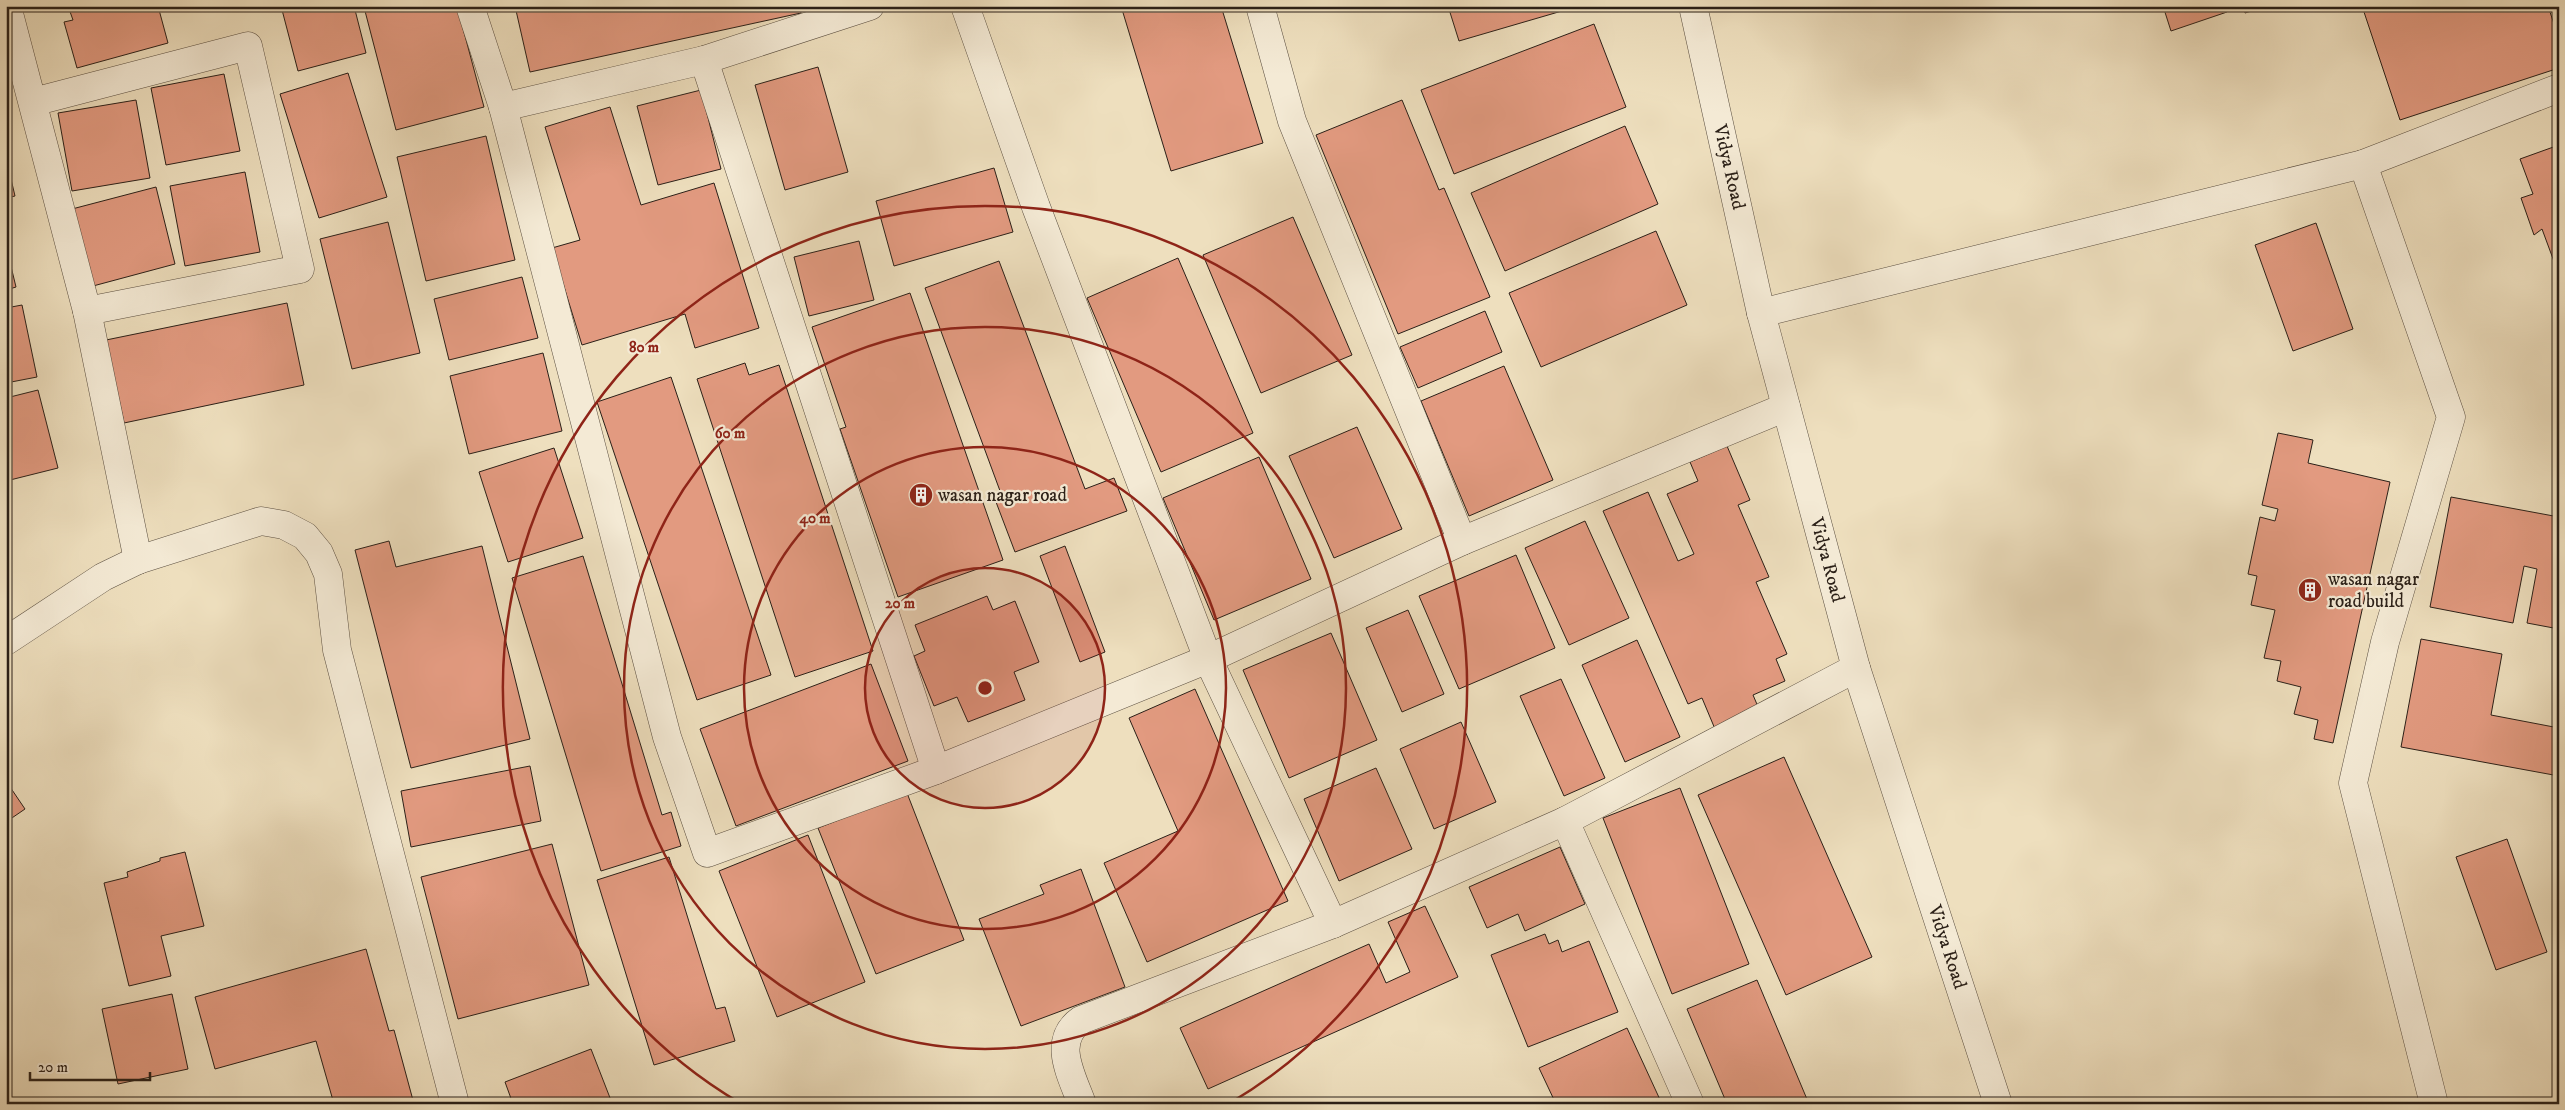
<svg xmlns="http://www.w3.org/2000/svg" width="2565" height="1110" viewBox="0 0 2565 1110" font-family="'IM FELL DW Pica',serif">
<rect width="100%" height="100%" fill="#eedfbe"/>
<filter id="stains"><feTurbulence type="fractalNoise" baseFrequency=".004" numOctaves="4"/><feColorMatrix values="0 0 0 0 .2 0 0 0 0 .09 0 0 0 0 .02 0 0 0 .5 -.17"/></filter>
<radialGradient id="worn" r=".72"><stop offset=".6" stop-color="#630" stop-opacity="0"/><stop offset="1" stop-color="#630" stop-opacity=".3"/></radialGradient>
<g fill="#e29a80" stroke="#2b2018">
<path d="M 68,6 L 158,6 L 168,43 L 77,68 L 64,22 L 73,20 Z"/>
<path d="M 281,6 L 354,6 L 366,53 L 298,71 Z"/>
<path d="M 383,6 L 457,6 L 484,107 L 396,130 L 365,11 Z"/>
<path d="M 515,6 L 800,6 L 801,13 L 530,72 Z"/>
<path d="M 1121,6 L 1221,6 L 1263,143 L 1171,171 Z"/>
<path d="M 1448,6 L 1579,6 L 1459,41 Z"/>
<path d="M 2163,6 L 2225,6 L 2227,12 L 2171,31 Z"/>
<path d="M 2243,6 L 2268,6 L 2245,13 Z"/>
<path d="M 2362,6 L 2548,6 L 2559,39 L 2559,68 L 2400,120 Z"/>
<path d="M 1594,24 L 1626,107 L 1454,174 L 1421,90 Z"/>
<path d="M 818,67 L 848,172 L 785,190 L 755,85 Z"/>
<path d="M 348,73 L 387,197 L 319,218 L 280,94 Z"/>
<path d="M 224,74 L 240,151 L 166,165 L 151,88 Z"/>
<path d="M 701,90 L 721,169 L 658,185 L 637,106 Z"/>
<path d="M 136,100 L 150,178 L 72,191 L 58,113 Z"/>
<path d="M 1402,100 L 1439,190 L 1444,188 L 1490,297 L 1398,334 L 1316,135 Z"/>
<path d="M 610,107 L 641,205 L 714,183 L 759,328 L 695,348 L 685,314 L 582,345 L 552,248 L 580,240 L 545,127 Z"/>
<path d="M 1625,126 L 1658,204 L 1505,271 L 1471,193 Z"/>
<path d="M 486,136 L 515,260 L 426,281 L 397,157 Z"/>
<path d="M 2559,145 L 2559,275 L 2542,229 L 2534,235 L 2521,198 L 2533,194 L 2520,159 Z"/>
<path d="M 6,158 L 15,196 L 6,198 Z"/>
<path d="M 994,168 L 1013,232 L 894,266 L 876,201 Z"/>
<path d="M 245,172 L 260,252 L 185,266 L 170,186 Z"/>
<path d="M 156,187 L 175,264 L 93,286 L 72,209 Z"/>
<path d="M 1293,217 L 1352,355 L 1261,393 L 1203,255 Z"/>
<path d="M 388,222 L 420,353 L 352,369 L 320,239 Z"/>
<path d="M 2316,223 L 2353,329 L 2293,351 L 2255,245 Z"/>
<path d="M 1656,231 L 1687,305 L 1541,367 L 1509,293 Z"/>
<path d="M 859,241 L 874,300 L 809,316 L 794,257 Z"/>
<path d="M 6,246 L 16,287 L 6,290 Z"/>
<path d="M 1178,258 L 1253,433 L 1161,472 L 1087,298 Z"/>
<path d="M 999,261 L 1085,489 L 1114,478 L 1127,511 L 1015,552 L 996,502 L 1003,499 L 925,288 Z"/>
<path d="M 522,277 L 538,338 L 449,360 L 434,299 Z"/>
<path d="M 910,293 L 1003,560 L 898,597 L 840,429 L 846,427 L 812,327 Z"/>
<path d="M 287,303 L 304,385 L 124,423 L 106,340 Z"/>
<path d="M 22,305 L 37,377 L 6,383 L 6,308 Z"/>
<path d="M 1485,311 L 1502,352 L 1418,388 L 1400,347 Z"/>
<path d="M 543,353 L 562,431 L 469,454 L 450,376 Z"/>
<path d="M 745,363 L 749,375 L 779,365 L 873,651 L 795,677 L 697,379 Z"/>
<path d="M 1504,366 L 1553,480 L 1469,516 L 1421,401 Z"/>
<path d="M 671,377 L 771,675 L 697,700 L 597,402 Z"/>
<path d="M 38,390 L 58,468 L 6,481 L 6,398 Z"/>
<path d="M 1357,427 L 1402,529 L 1334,558 L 1289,456 Z"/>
<path d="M 2278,433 L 2313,440 L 2308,463 L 2390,482 L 2333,743 L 2314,739 L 2318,720 L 2294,714 L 2301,687 L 2277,681 L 2281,661 L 2264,658 L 2275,610 L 2251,605 L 2257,576 L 2248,574 L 2260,517 L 2275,521 L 2278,509 L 2262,505 Z"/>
<path d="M 1727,446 L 1750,500 L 1738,505 L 1769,577 L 1756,582 L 1787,654 L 1776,659 L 1785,681 L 1753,695 L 1759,709 L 1715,729 L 1702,698 L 1688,704 L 1603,511 L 1648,492 L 1678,561 L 1694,554 L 1667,494 L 1698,481 L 1690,462 Z"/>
<path d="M 554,448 L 583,538 L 508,562 L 479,472 Z"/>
<path d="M 1259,457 L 1311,579 L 1214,620 L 1163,498 Z"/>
<path d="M 2451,497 L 2559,517 L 2559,629 L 2527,623 L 2537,569 L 2524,566 L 2513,623 L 2430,607 Z"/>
<path d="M 1585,521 L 1629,618 L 1569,645 L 1525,548 Z"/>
<path d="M 389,541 L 396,567 L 482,546 L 530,739 L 411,768 L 355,550 Z"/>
<path d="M 1065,546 L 1105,652 L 1080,662 L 1040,556 Z"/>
<path d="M 1516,555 L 1555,648 L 1459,689 L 1419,596 Z"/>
<path d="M 583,556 L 662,815 L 671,812 L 681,846 L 601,871 L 512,578 Z"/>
<path d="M 987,596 L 993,610 L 1015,601 L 1039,662 L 1014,672 L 1025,700 L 968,722 L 957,697 L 934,706 L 914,656 L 925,651 L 915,625 Z"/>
<path d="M 1408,610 L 1444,694 L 1402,712 L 1366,628 Z"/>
<path d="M 1331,633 L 1377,740 L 1289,778 L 1243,670 Z"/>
<path d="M 2421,639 L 2502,654 L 2491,715 L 2559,728 L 2559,776 L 2401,747 Z"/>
<path d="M 1637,640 L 1680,737 L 1625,762 L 1582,665 Z"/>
<path d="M 871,664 L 908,761 L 736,826 L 700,729 Z"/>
<path d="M 1561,679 L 1605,778 L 1564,796 L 1520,696 Z"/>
<path d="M 1195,689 L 1288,901 L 1147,962 L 1104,863 L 1178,831 L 1129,718 Z"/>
<path d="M 1461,722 L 1496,802 L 1434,829 L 1400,749 Z"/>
<path d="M 1784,757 L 1872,957 L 1786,995 L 1698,795 Z"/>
<path d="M 530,766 L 541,821 L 411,847 L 401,791 Z"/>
<path d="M 1376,768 L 1412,849 L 1339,881 L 1304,799 Z"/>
<path d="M 6,781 L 25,809 L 6,822 Z"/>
<path d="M 1680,788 L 1749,964 L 1672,994 L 1603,818 Z"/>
<path d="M 907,793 L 964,940 L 876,974 L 818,828 Z"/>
<path d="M 808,835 L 865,982 L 777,1017 L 719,871 Z"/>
<path d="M 2507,839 L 2547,952 L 2496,970 L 2456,857 Z"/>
<path d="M 552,844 L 589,985 L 458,1019 L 421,877 Z"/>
<path d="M 1560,847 L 1585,904 L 1525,931 L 1518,914 L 1487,928 L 1469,887 Z"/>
<path d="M 185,852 L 204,926 L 161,936 L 171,976 L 129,986 L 104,883 L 128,877 L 127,872 L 160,861 L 160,858 Z"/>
<path d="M 669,857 L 716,1009 L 725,1007 L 735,1041 L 654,1065 L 597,880 Z"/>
<path d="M 1081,869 L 1125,987 L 1021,1026 L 979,919 L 1044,894 L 1040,885 Z"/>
<path d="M 1425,906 L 1458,977 L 1208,1089 L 1180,1028 L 1369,944 L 1386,983 L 1410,972 L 1388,922 Z"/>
<path d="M 1545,934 L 1549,944 L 1558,940 L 1562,952 L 1589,941 L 1618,1012 L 1528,1047 L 1491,955 Z"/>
<path d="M 366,949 L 389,1031 L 394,1030 L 414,1104 L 334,1104 L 316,1041 L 215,1069 L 195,997 Z"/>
<path d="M 1757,980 L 1809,1104 L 1727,1104 L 1687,1009 Z"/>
<path d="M 172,994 L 188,1069 L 118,1084 L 102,1009 Z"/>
<path d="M 1627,1028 L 1662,1104 L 1556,1104 L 1539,1068 Z"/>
<path d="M 591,1049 L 612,1103 L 513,1104 L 505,1082 Z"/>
</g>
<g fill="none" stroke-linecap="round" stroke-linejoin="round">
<g stroke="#5c5042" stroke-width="29">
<g id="minor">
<path d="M 7,6 L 87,311 L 138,560"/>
<path d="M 470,6 L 503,107 L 667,737 L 707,853 L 936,770 L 1208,659 L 1462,541 L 1786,407"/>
<path d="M 965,6 L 1036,207 L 1208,659 L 1333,924"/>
<path d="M 1260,6 L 1292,121 L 1462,541"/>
<path d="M 704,60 L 936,770"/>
<path d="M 33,102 L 248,46 L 300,269 L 87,311"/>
<path d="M 503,107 L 704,60 L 870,6"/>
<path d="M 1761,313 L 2363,164"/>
<path d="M 6,641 L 103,577 L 138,560 L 261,521 L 284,525 L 305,536 L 319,553 L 328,574 L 337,650 L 455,1104"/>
<path d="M 1565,821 L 1690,1104"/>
<path d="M 1082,1104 C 1072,1076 1051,1041 1081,1020 L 1333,924 L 1565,821 L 1856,668"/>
<path d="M 2434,1104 L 2353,783 L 2385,642 L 2451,417 L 2363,164 L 2559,88"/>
</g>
</g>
<g stroke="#5c5042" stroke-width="29">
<path id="tertiary" d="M 1693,6 L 1761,313 L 1856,668 L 1998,1104"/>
</g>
<use href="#minor" stroke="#f4ead5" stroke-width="28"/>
<use href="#tertiary" stroke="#f4ead5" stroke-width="28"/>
</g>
<circle cx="985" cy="688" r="120" fill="#8f2418" fill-opacity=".12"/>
<g fill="none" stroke="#8f2418" stroke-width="2.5">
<circle cx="985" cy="688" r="120"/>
<circle cx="985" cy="688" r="241"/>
<circle cx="985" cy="688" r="361"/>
<path d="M740 1103A482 482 0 1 1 1230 1103"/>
</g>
<defs>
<g id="building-disc" transform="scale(1.25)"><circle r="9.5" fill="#8f2418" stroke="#f4ead5"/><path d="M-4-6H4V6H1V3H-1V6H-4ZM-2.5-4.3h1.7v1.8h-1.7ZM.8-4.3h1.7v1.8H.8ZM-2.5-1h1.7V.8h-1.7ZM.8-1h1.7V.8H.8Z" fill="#fff"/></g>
</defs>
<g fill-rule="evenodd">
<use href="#building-disc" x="921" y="495"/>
<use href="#building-disc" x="2310" y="590"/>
</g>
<g text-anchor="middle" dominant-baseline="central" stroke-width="4.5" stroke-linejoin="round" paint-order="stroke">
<g font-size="19" fill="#2b2018" stroke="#f4ead5">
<text transform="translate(1729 167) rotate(77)">Vidya Road</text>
<text transform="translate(1827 560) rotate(75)">Vidya Road</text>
<text transform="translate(1947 947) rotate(72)">Vidya Road</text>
</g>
<g font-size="19" fill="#2b2018" stroke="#f4ead5" text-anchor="start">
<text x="938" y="495">wasan nagar road</text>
<text x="2328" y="579">wasan nagar<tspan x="2328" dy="22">road build</tspan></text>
</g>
</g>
<circle cx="985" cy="688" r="8" fill="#8f2418" stroke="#f4ead5" stroke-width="2.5"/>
<g font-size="15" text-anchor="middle" font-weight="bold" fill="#8f2418" stroke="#f4ead5" stroke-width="4.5" stroke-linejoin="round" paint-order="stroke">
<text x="644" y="352">80 m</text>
<text x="730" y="438">60 m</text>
<text x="815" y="523">40 m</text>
<text x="900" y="608">20 m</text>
</g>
<rect width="2565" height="1110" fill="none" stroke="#eedfbe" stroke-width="25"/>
<rect x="8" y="8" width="2550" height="1095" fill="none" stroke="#2b2018" stroke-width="2.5"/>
<rect x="12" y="12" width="2540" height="1085" fill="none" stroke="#2b2018"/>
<path d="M30 1072v8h120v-8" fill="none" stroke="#2b2018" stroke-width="2.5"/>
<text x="38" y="1072" font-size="15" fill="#2b2018" stroke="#f4ead5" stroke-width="4" paint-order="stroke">20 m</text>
<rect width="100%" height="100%" filter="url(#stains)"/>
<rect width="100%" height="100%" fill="url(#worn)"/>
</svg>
